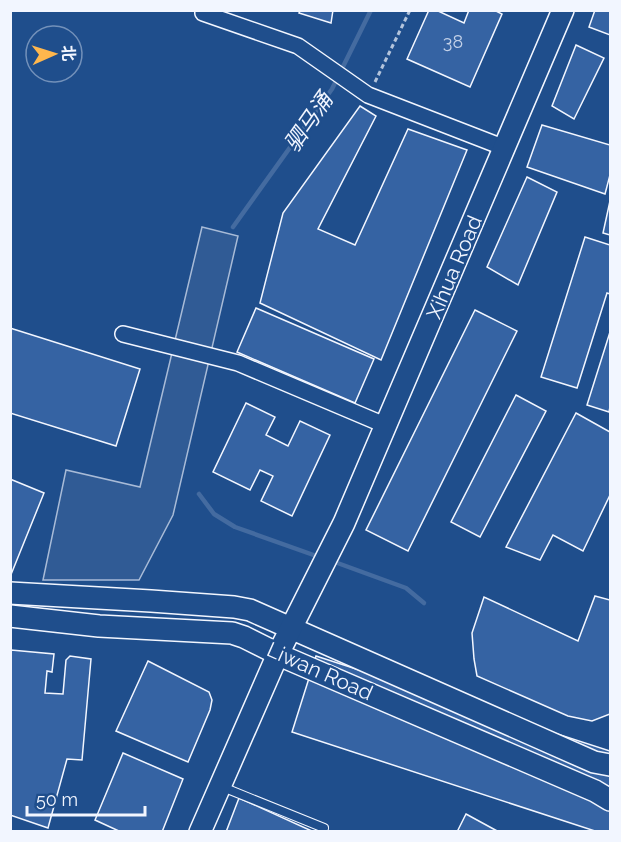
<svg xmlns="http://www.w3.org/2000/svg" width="621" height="842" viewBox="0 0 621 842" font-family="Raleway,'Noto Sans SC',sans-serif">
<rect width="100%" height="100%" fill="#1f4e8c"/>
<path fill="#305b95" stroke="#a8bbd7" stroke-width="1.5" d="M 202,227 L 238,236 L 173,515 L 139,580 L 43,580 L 66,470 L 140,487 Z"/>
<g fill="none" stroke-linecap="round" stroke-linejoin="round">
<g stroke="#446ba0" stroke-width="4.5">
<path d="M 233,227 L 332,89 L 371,10"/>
<path d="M 199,494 L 214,514 L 235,527 L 322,558"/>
<path d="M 332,561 L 406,588 L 424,603"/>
</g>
</g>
<g fill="#3563a3" stroke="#f2f6ff" stroke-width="1.5">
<path d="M 300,10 L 333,10 L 331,23 L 299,13 Z"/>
<path d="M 429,10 L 436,10 L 464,23 L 469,10 L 494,10 L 502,14 L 470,87 L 407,59 Z"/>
<path d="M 595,10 L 610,10 L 610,35 L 589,27 Z"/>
<path d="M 576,45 L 604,58 L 574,119 L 552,106 Z"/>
<path d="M 360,106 L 376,116 L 318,229 L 355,245 L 408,129 L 467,150 L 381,360 L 260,303 L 283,213 Z"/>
<path d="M 542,125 L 610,145 L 610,175 L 605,194 L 527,167 Z"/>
<path d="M 527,177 L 557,192 L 518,285 L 487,267 Z"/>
<path d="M 610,201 L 610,235 L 603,233 Z"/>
<path d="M 585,237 L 610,245 L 610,294 L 607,293 L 577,388 L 541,377 Z"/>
<path d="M 256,308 L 374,359 L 355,403 L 237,352 Z"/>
<path d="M 475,310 L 517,331 L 408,551 L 366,530 Z"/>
<path d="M 10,328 L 140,369 L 116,446 L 10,413 Z"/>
<path d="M 610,332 L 610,407 L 609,412 L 587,405 Z"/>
<path d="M 516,395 L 546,411 L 480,537 L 451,522 Z"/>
<path d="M 246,403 L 275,417 L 266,435 L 288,446 L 300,421 L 330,435 L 292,516 L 261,501 L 273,476 L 260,470 L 250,490 L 213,472 Z"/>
<path d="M 576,413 L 610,432 L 610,495 L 583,551 L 553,535 L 540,560 L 506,547 Z"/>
<path d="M 10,479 L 44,493 L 10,577 Z"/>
<path d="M 595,596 L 610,600 L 610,714 L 592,721 L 568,716 L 477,676 L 474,659 L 472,633 L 484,597 L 578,641 Z"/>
<path d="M 11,650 L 54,654 L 52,672 L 47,671 L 45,693 L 63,694 L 66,660 L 70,656 L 91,659 L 82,760 L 67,759 L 48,828 L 10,815 Z"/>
<path d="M 316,656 L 610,751 L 610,832 L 598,832 L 292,732 Z"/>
<path d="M 148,661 L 209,692 L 212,700 L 210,710 L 188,762 L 116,731 Z"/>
<path d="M 123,753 L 183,779 L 162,832 L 121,832 L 95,820 Z"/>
<path d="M 239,798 L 314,832 L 226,832 Z"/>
<path d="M 466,814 L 499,832 L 457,832 Z"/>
</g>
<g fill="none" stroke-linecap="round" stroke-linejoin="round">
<g stroke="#f2f6ff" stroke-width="10">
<path id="lane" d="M 220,786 L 324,828 L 323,832"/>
</g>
<g stroke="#f2f6ff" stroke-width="18">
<g id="street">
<path d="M 203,13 L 298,46 L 368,95 L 505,148"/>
<path d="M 123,334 L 238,363 L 387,426"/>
</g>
</g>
<g stroke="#f2f6ff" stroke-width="24">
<g id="secondary">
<path d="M 10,593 L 151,601 L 234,607 L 250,610 L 594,762 L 610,765"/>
<path d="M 10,616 L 99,626 L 232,633 L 244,637 L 286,658 L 595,791 L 610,800"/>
<path d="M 200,832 L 278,654 L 344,523 L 563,10"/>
</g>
</g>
<path stroke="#b3c4dc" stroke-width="3" stroke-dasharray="4.5 3" stroke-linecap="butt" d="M 375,82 L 410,10"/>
<use href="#lane" stroke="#1f4e8c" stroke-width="8"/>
<use href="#street" stroke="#1f4e8c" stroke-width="15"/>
<use href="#secondary" stroke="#1f4e8c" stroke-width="21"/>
</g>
<g text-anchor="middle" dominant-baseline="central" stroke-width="4.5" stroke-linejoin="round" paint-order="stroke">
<g font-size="18" fill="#c3d1e8">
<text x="453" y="41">38</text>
</g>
<g font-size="21" fill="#f2f6ff" stroke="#1f4e8c">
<text transform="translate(454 267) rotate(-67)">Xihua Road</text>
<text transform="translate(320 671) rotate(24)">Liwan Road</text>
</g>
<g font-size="22" font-style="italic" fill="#f2f6ff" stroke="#1f4e8c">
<text transform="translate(308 122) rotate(-55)">驷马涌</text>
</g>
</g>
<rect width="621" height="842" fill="none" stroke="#f2f6ff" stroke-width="24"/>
<g transform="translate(54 54) rotate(87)"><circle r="28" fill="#1f4e8c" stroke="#7391ba" stroke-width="1.5"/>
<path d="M0-4.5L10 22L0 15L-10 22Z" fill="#ffb74d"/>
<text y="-9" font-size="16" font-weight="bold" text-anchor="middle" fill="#f2f6ff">北</text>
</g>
<path d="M27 806v9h118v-9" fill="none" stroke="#f2f6ff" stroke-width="3"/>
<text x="36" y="806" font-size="18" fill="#f2f6ff" stroke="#1f4e8c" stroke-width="4.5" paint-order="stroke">50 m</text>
</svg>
